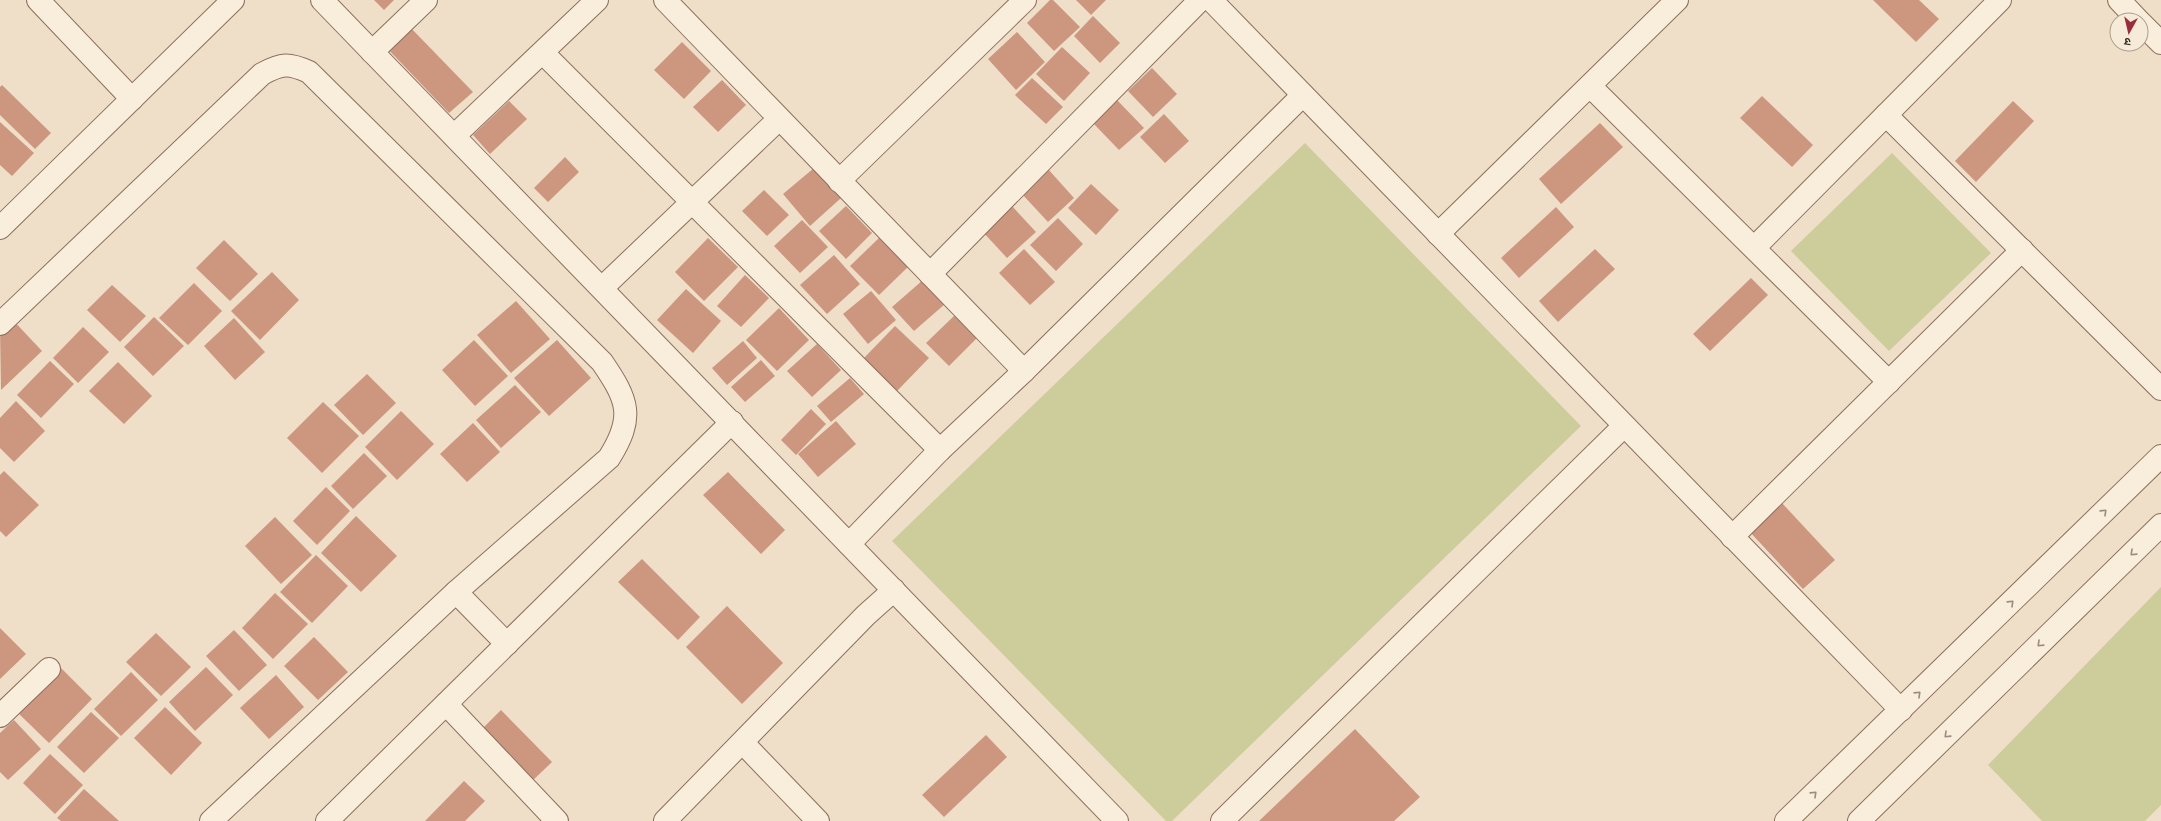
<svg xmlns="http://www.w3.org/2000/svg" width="2161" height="821" viewBox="0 0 2161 821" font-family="Spectral,'Noto Sans Devanagari',serif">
<rect width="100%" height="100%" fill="#efdfc8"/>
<g fill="#cdcd9b">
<path d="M 1305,143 L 1581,426 L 1172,821 L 1166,821 L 892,541 Z"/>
<path d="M 1892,153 L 1991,253 L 1889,351 L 1791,251 Z"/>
<path d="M 2161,587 L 2161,805 L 2145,821 L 2042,821 L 1988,765 Z"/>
</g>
<g fill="#cd967e">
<path d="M 374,0 L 394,0 L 384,10 Z"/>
<path d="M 1050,0 L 1053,0 L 1080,27 L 1054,51 L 1027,23 Z"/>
<path d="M 1076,0 L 1106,0 L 1091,15 Z"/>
<path d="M 1873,0 L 1919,0 L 1939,19 L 1916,42 Z"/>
<path d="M 1093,16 L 1120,43 L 1100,63 L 1074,36 Z"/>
<path d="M 407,24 L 473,92 L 449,113 L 384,45 Z"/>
<path d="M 1017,32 L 1045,62 L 1016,90 L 988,59 Z"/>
<path d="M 682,42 L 711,71 L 684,99 L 654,70 Z"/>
<path d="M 1062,47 L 1090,73 L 1064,101 L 1036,74 Z"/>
<path d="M 1152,68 L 1177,94 L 1153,117 L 1128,91 Z"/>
<path d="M 1032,78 L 1063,107 L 1046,124 L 1015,95 Z"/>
<path d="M 722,80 L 746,105 L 718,132 L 693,107 Z"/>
<path d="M 2,85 L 51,133 L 35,149 L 0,115 L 0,87 Z"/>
<path d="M 1762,96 L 1813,145 L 1792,167 L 1740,118 Z"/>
<path d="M 1117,100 L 1144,128 L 1119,150 L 1093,123 Z"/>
<path d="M 509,101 L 527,119 L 490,154 L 473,135 Z"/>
<path d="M 2013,101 L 2034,121 L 1976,182 L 1955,161 Z"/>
<path d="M 1164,114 L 1189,141 L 1165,163 L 1140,137 Z"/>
<path d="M 0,122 L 34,153 L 12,176 L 0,165 Z"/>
<path d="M 1600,123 L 1623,147 L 1561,204 L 1539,179 Z"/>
<path d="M 565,157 L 579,172 L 548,202 L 534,188 Z"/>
<path d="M 814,168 L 841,198 L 810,226 L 783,194 Z"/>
<path d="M 1048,169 L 1074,198 L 1048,222 L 1022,194 Z"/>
<path d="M 1091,184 L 1119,210 L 1096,235 L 1068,208 Z"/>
<path d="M 764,190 L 789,215 L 767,236 L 742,211 Z"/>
<path d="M 1011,205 L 1036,232 L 1007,258 L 982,231 Z"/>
<path d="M 846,206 L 872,233 L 846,259 L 819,231 Z"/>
<path d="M 1556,207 L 1574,227 L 1519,278 L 1501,258 Z"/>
<path d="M 1058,218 L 1083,244 L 1056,271 L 1030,245 Z"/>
<path d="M 802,220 L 828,247 L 800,273 L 774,246 Z"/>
<path d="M 880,237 L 909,266 L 879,295 L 850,266 Z"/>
<path d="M 708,238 L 738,267 L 704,301 L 675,272 Z"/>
<path d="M 224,240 L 258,274 L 230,301 L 196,268 Z"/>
<path d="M 1024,249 L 1055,282 L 1030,305 L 999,273 Z"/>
<path d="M 1595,249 L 1615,269 L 1558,322 L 1539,301 Z"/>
<path d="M 834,255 L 860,284 L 827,314 L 800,285 Z"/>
<path d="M 272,272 L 299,300 L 260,340 L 231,311 Z"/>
<path d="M 745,275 L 769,298 L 741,327 L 717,306 Z"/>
<path d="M 1751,278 L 1768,295 L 1710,351 L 1693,334 Z"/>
<path d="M 923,280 L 945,304 L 914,331 L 892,307 Z"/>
<path d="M 194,283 L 222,311 L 188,345 L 159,318 Z"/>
<path d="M 112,285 L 146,316 L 120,342 L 87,310 Z"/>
<path d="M 686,289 L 721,321 L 693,353 L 657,320 Z"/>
<path d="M 871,291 L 896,320 L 868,344 L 843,314 Z"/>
<path d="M 516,301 L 550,339 L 511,373 L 477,335 Z"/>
<path d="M 779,308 L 809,340 L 777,371 L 746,340 Z"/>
<path d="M 955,315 L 977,338 L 949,366 L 926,343 Z"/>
<path d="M 10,317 L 42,351 L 1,390 L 0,326 Z"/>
<path d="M 154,317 L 184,346 L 153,376 L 124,347 Z"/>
<path d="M 234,318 L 265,352 L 235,380 L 204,346 Z"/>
<path d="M 895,326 L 929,358 L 897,391 L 863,359 Z"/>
<path d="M 83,327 L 109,352 L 78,383 L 53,358 Z"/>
<path d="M 474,340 L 508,376 L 475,406 L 442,370 Z"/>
<path d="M 557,340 L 591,378 L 549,416 L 514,378 Z"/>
<path d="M 743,341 L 757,358 L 727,385 L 712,368 Z"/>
<path d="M 817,344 L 841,370 L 812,397 L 787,371 Z"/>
<path d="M 761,360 L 775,376 L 745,402 L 731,387 Z"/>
<path d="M 50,361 L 74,384 L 41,418 L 17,395 Z"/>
<path d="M 118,362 L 152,396 L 124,424 L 89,391 Z"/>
<path d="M 367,374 L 396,403 L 363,435 L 334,405 Z"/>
<path d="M 850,378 L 864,394 L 831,422 L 817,406 Z"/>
<path d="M 515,385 L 541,412 L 501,448 L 476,420 Z"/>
<path d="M 16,401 L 45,431 L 14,462 L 0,448 L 0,418 Z"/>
<path d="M 323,402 L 359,436 L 322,473 L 287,438 Z"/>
<path d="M 811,409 L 826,424 L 796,455 L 781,440 Z"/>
<path d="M 401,411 L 434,444 L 397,480 L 365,447 Z"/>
<path d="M 836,421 L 856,444 L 818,477 L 798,454 Z"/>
<path d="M 473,423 L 500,452 L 467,482 L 440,454 Z"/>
<path d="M 364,453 L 387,476 L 353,509 L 331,486 Z"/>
<path d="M 4,471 L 39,505 L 6,537 L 0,531 L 0,475 Z"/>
<path d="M 728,472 L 785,530 L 761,554 L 703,495 Z"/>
<path d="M 326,487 L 350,511 L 317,545 L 293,521 Z"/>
<path d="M 1781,502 L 1835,560 L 1803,589 L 1749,531 Z"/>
<path d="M 356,516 L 397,556 L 361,592 L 321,553 Z"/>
<path d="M 275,517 L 312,555 L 281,584 L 245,546 Z"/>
<path d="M 316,555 L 348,586 L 312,623 L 280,592 Z"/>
<path d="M 642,559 L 700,617 L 678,640 L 618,582 Z"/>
<path d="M 275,593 L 308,624 L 273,659 L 242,628 Z"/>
<path d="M 727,606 L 783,663 L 742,704 L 686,647 Z"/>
<path d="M 0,628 L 26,654 L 0,679 Z"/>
<path d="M 234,630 L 267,665 L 239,691 L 206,656 Z"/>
<path d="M 156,633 L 191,667 L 161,696 L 126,662 Z"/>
<path d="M 314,637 L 348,672 L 318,700 L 284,666 Z"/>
<path d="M 59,666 L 92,699 L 49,743 L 15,710 Z"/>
<path d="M 206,667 L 233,695 L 195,731 L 169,702 Z"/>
<path d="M 131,672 L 158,700 L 121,736 L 94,709 Z"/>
<path d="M 276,675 L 304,707 L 269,739 L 240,708 Z"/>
<path d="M 165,707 L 202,743 L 171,775 L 134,738 Z"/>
<path d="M 501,710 L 552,762 L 530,783 L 479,732 Z"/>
<path d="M 91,712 L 119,738 L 84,773 L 57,747 Z"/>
<path d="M 14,720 L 41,749 L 8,780 L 0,772 L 0,733 Z"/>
<path d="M 1355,729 L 1420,797 L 1394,821 L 1259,821 Z"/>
<path d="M 986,735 L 1007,757 L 944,817 L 922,795 Z"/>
<path d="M 50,754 L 83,785 L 55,814 L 23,783 Z"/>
<path d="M 464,781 L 485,801 L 465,821 L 425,821 Z"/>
<path d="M 84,789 L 119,821 L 61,821 L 57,818 Z"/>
</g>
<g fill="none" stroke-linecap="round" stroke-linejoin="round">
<g stroke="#8b705d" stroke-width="24">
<g id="minor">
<path d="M 38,0 L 132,99"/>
<path d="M 322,0 L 1117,821"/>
<path d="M 665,0 L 1024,371"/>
<path d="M 1211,0 L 1901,710"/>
<path d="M 2119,0 L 2138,20"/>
<path d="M 2141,23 L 2161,43"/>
<path d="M 372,52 L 426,0"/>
<path d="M 543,53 L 940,450"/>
<path d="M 1590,86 L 1889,382"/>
<path d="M 1886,115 L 2161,389"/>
<path d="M 454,136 L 597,0"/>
<path d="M 839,181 L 1025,0"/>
<path d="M 0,228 L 233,0"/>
<path d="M 1438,234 L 1677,0"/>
<path d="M 1754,248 L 2000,0"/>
<path d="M 930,274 L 1200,0"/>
<path d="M 602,288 L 779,119"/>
<path d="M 0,324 L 262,74 C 282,63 289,63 309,72 L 602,362 C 628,400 635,417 609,458 L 456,592 L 211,821"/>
<path d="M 1732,537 L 2022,250"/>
<path d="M 849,544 L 940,450 L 1024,371 L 1303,95"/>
<path d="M 456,592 L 507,644"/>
<path d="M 446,704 L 557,821"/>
<path d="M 0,716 L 49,669"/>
<path d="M 743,743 L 818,821"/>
<path d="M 327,821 L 732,422"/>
<path d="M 665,821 L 866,615 L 894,590"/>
<path d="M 1222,821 L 1624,426"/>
<path d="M 1786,821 L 2161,456"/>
<path d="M 1859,821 L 2161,525"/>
</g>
</g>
<use href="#minor" stroke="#f9eddc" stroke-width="22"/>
</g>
<defs><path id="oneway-chevron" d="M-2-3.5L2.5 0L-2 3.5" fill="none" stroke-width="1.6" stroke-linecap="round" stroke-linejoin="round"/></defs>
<g stroke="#9a8c7e">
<use href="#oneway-chevron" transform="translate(2104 512) rotate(-44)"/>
<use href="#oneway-chevron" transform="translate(2133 553) rotate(136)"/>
<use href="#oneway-chevron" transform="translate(2011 603) rotate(-44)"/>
<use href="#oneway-chevron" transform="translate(2040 644) rotate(136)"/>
<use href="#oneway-chevron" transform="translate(1918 694) rotate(-44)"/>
<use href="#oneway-chevron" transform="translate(1947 735) rotate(136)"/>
<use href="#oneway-chevron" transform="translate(1814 794) rotate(-44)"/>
</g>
<g transform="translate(2129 32) rotate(188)"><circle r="19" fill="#f6ead8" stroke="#ab9d8e"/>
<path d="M0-3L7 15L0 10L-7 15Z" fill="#9a2d3a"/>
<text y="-6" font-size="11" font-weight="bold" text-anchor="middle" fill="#3b2a20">उ</text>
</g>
</svg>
